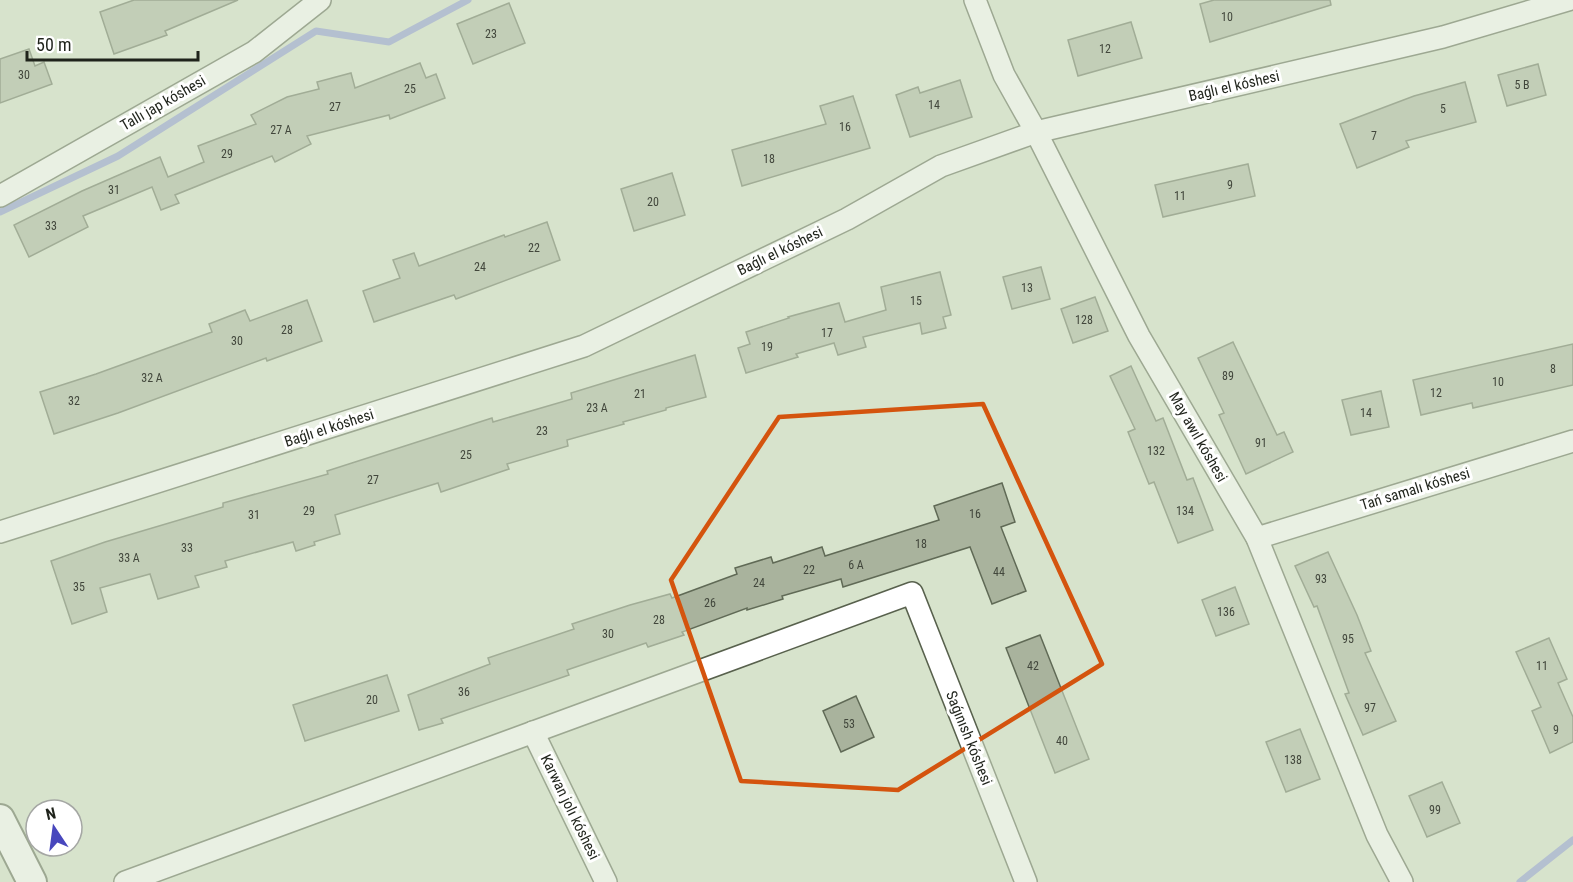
<svg xmlns="http://www.w3.org/2000/svg" width="1573" height="882" viewBox="0 0 1573 882" font-family="'Roboto Condensed',sans-serif">
<rect width="100%" height="100%" fill="#d7e3cc"/>
<g fill="none" stroke-linecap="round" stroke-linejoin="round">
<g stroke="#8b94d4" stroke-width="7">
<path d="M 0,212 L 118,156 L 316,31 L 389,42 L 468,0"/>
<path d="M 1520,882 L 1573,840"/>
</g>
</g>
<g fill="#a9b39d" stroke="#606a56" stroke-width="1.5">
<path d="M 134,0 L 238,0 L 165,31 L 167,35 L 114,54 L 100,12 Z"/>
<path d="M 1214,0 L 1330,0 L 1331,5 L 1210,42 L 1200,4 Z"/>
<path d="M 509,3 L 525,43 L 473,64 L 457,24 Z"/>
<path d="M 1131,22 L 1142,58 L 1078,76 L 1068,40 Z"/>
<path d="M 29,49 L 35,66 L 44,62 L 52,84 L 0,103 L 0,59 Z"/>
<path d="M 420,63 L 426,78 L 436,74 L 445,98 L 390,119 L 389,115 L 307,136 L 311,144 L 275,162 L 272,156 L 175,195 L 179,203 L 161,210 L 152,187 L 83,216 L 88,227 L 29,257 L 14,225 L 82,191 L 160,157 L 168,177 L 204,162 L 198,146 L 256,124 L 251,115 L 287,97 L 319,89 L 317,82 L 351,73 L 355,88 Z"/>
<path d="M 1538,64 L 1546,95 L 1507,106 L 1498,75 Z"/>
<path d="M 960,80 L 972,117 L 910,137 L 896,95 L 918,87 L 920,93 Z"/>
<path d="M 1465,82 L 1476,122 L 1406,141 L 1409,147 L 1357,168 L 1340,124 L 1414,96 Z"/>
<path d="M 853,96 L 870,148 L 742,186 L 732,150 L 826,124 L 820,106 Z"/>
<path d="M 1248,164 L 1255,196 L 1163,217 L 1155,185 Z"/>
<path d="M 672,173 L 685,215 L 634,231 L 621,189 Z"/>
<path d="M 547,222 L 560,260 L 456,299 L 454,295 L 374,322 L 363,291 L 400,278 L 393,260 L 414,253 L 419,266 L 504,235 L 505,237 Z"/>
<path d="M 1041,267 L 1050,299 L 1012,309 L 1003,277 Z"/>
<path d="M 940,272 L 951,315 L 943,317 L 946,328 L 922,334 L 920,323 L 863,337 L 866,347 L 838,355 L 834,343 L 796,354 L 798,357 L 746,373 L 738,348 L 750,344 L 746,332 L 789,318 L 788,317 L 839,303 L 845,322 L 886,310 L 881,287 Z"/>
<path d="M 1095,297 L 1108,331 L 1073,343 L 1061,309 Z"/>
<path d="M 307,300 L 322,341 L 267,361 L 266,358 L 118,413 L 54,434 L 40,392 L 96,374 L 212,332 L 209,324 L 245,310 L 250,321 Z"/>
<path d="M 1233,342 L 1277,435 L 1284,432 L 1293,452 L 1246,474 L 1219,415 L 1224,413 L 1198,358 Z"/>
<path d="M 1573,344 L 1573,385 L 1473,408 L 1472,403 L 1421,415 L 1413,380 Z"/>
<path d="M 695,355 L 706,397 L 666,408 L 666,410 L 623,422 L 624,424 L 567,440 L 568,446 L 507,464 L 509,469 L 441,492 L 438,483 L 335,515 L 340,534 L 314,542 L 315,545 L 296,551 L 293,542 L 225,561 L 227,567 L 195,576 L 199,587 L 158,599 L 150,574 L 100,588 L 107,612 L 72,624 L 51,561 L 105,542 L 223,507 L 223,503 L 328,474 L 327,471 L 492,418 L 493,422 L 572,399 L 571,393 Z"/>
<path d="M 1131,366 L 1156,421 L 1163,418 L 1187,480 L 1193,478 L 1213,530 L 1178,543 L 1154,482 L 1149,484 L 1128,432 L 1135,429 L 1110,376 Z"/>
<path d="M 1381,391 L 1389,427 L 1351,435 L 1342,400 Z"/>
<path d="M 1002,483 L 1015,522 L 1001,527 L 1026,591 L 992,604 L 970,547 L 843,587 L 841,579 L 782,596 L 783,599 L 747,610 L 747,608 L 682,632 L 684,635 L 648,647 L 646,643 L 567,670 L 569,675 L 441,719 L 443,723 L 419,730 L 408,695 L 490,664 L 488,658 L 574,629 L 572,624 L 630,605 L 670,594 L 672,598 L 737,574 L 735,568 L 771,557 L 773,563 L 822,547 L 825,556 L 939,520 L 934,506 Z"/>
<path d="M 1328,552 L 1357,615 L 1371,651 L 1365,653 L 1396,721 L 1363,735 L 1345,694 L 1349,693 L 1317,606 L 1314,607 L 1295,566 Z"/>
<path d="M 1235,587 L 1249,624 L 1216,636 L 1202,600 Z"/>
<path d="M 1040,635 L 1089,759 L 1055,773 L 1006,648 Z"/>
<path d="M 1549,638 L 1567,679 L 1558,683 L 1573,717 L 1573,742 L 1550,753 L 1532,711 L 1541,707 L 1516,652 Z"/>
<path d="M 387,675 L 399,711 L 305,741 L 293,705 Z"/>
<path d="M 856,696 L 874,737 L 841,752 L 823,711 Z"/>
<path d="M 1300,729 L 1320,779 L 1286,792 L 1266,742 Z"/>
<path d="M 1442,782 L 1460,823 L 1427,837 L 1409,796 Z"/>
</g>
<g fill="none" stroke-linecap="round" stroke-linejoin="round">
<g stroke="#58614d" stroke-width="24">
<g id="street">
<path d="M 975,0 L 1004,75 L 1036,132 L 1139,336 L 1257,538 L 1377,835 L 1402,882"/>
<path d="M 0,196 L 254,52 L 320,0"/>
<path d="M 0,532 L 584,346 L 847,219 L 941,166 L 1036,132 L 1443,37 L 1568,0"/>
<path d="M 1257,538 L 1573,441"/>
<path d="M 533,732 L 606,882"/>
<path d="M 125,882 L 912,593 L 1026,882"/>
</g>
</g>
<g stroke="#58614d" stroke-width="32">
<path id="secondary" d="M 0,819 L 32,882"/>
</g>
<use href="#street" stroke="#fff" stroke-width="21"/>
<use href="#secondary" stroke="#fff" stroke-width="28"/>
</g>
<path d="M0 0H1573V882H0ZM 983,404 L 1102,664 L 898,790 L 741,781 L 671,580 L 779,417 Z" fill="#d7e3cc" fill-opacity=".55" fill-rule="evenodd"/>
<path fill="none" stroke="#d4540e" stroke-width="4.5" stroke-linejoin="round" d="M 983,404 L 1102,664 L 898,790 L 741,781 L 671,580 L 779,417 Z"/>
<g text-anchor="middle" dominant-baseline="central" stroke-width="6" stroke-linejoin="round" paint-order="stroke">
<g font-size="12" fill="#42473c">
<text x="1227" y="17">10</text>
<text x="491" y="34">23</text>
<text x="1105" y="49">12</text>
<text x="24" y="75">30</text>
<text x="1522" y="85">5 В</text>
<text x="410" y="89">25</text>
<text x="934" y="105">14</text>
<text x="335" y="107">27</text>
<text x="1443" y="109">5</text>
<text x="845" y="127">16</text>
<text x="281" y="130">27 А</text>
<text x="1374" y="136">7</text>
<text x="227" y="154">29</text>
<text x="769" y="159">18</text>
<text x="1230" y="185">9</text>
<text x="114" y="190">31</text>
<text x="1180" y="196">11</text>
<text x="653" y="202">20</text>
<text x="51" y="226">33</text>
<text x="534" y="248">22</text>
<text x="480" y="267">24</text>
<text x="1027" y="288">13</text>
<text x="916" y="301">15</text>
<text x="1084" y="320">128</text>
<text x="287" y="330">28</text>
<text x="827" y="333">17</text>
<text x="237" y="341">30</text>
<text x="767" y="347">19</text>
<text x="1553" y="369">8</text>
<text x="1228" y="376">89</text>
<text x="152" y="378">32 А</text>
<text x="1498" y="382">10</text>
<text x="1436" y="393">12</text>
<text x="640" y="394">21</text>
<text x="74" y="401">32</text>
<text x="597" y="408">23 А</text>
<text x="1366" y="413">14</text>
<text x="542" y="431">23</text>
<text x="1261" y="443">91</text>
<text x="1156" y="451">132</text>
<text x="466" y="455">25</text>
<text x="373" y="480">27</text>
<text x="309" y="511">29</text>
<text x="1185" y="511">134</text>
<text x="975" y="514">16</text>
<text x="254" y="515">31</text>
<text x="921" y="544">18</text>
<text x="187" y="548">33</text>
<text x="129" y="558">33 А</text>
<text x="856" y="565">6 А</text>
<text x="809" y="570">22</text>
<text x="999" y="572">44</text>
<text x="1321" y="579">93</text>
<text x="759" y="583">24</text>
<text x="79" y="587">35</text>
<text x="710" y="603">26</text>
<text x="1226" y="612">136</text>
<text x="659" y="620">28</text>
<text x="608" y="634">30</text>
<text x="1348" y="639">95</text>
<text x="1033" y="666">42</text>
<text x="1542" y="666">11</text>
<text x="464" y="692">36</text>
<text x="372" y="700">20</text>
<text x="1370" y="708">97</text>
<text x="849" y="724">53</text>
<text x="1556" y="730">9</text>
<text x="1062" y="741">40</text>
<text x="1293" y="760">138</text>
<text x="1435" y="810">99</text>
</g>
<g font-size="15" fill="#1f231b" stroke="#fff">
<text transform="translate(1234 86) rotate(-13)">Baǵlı el kóshesi</text>
<text transform="translate(163 103) rotate(-30)">Tallı jap kóshesi</text>
<text transform="translate(780 251) rotate(-26)">Baǵlı el kóshesi</text>
<text transform="translate(329 428) rotate(-18)">Baǵlı el kóshesi</text>
<text transform="translate(1198 437) rotate(60)">May awıl kóshesi</text>
<text transform="translate(1415 489) rotate(-17)">Tań samalı kóshesi</text>
<text transform="translate(969 738) rotate(68)">Saǵınısh kóshesi</text>
<text transform="translate(570 807) rotate(64)">Karwan jolı kóshesi</text>
</g>
</g>
<g transform="translate(54 828) rotate(347)"><circle r="28" fill="#ffffff" stroke="#a5a7a4" stroke-width="1.5"/>
<path d="M0-4.5L10 22L0 15L-10 22Z" fill="#4847bd"/>
<text y="-9" font-size="16" font-weight="bold" text-anchor="middle" fill="#1f231b">N</text>
</g>
<path d="M27 51v9h171v-9" fill="none" stroke="#1f231b" stroke-width="3"/>
<text x="36" y="51" font-size="18" fill="#1f231b" stroke="#ffffff" stroke-width="4.5" paint-order="stroke">50 m</text>
</svg>
